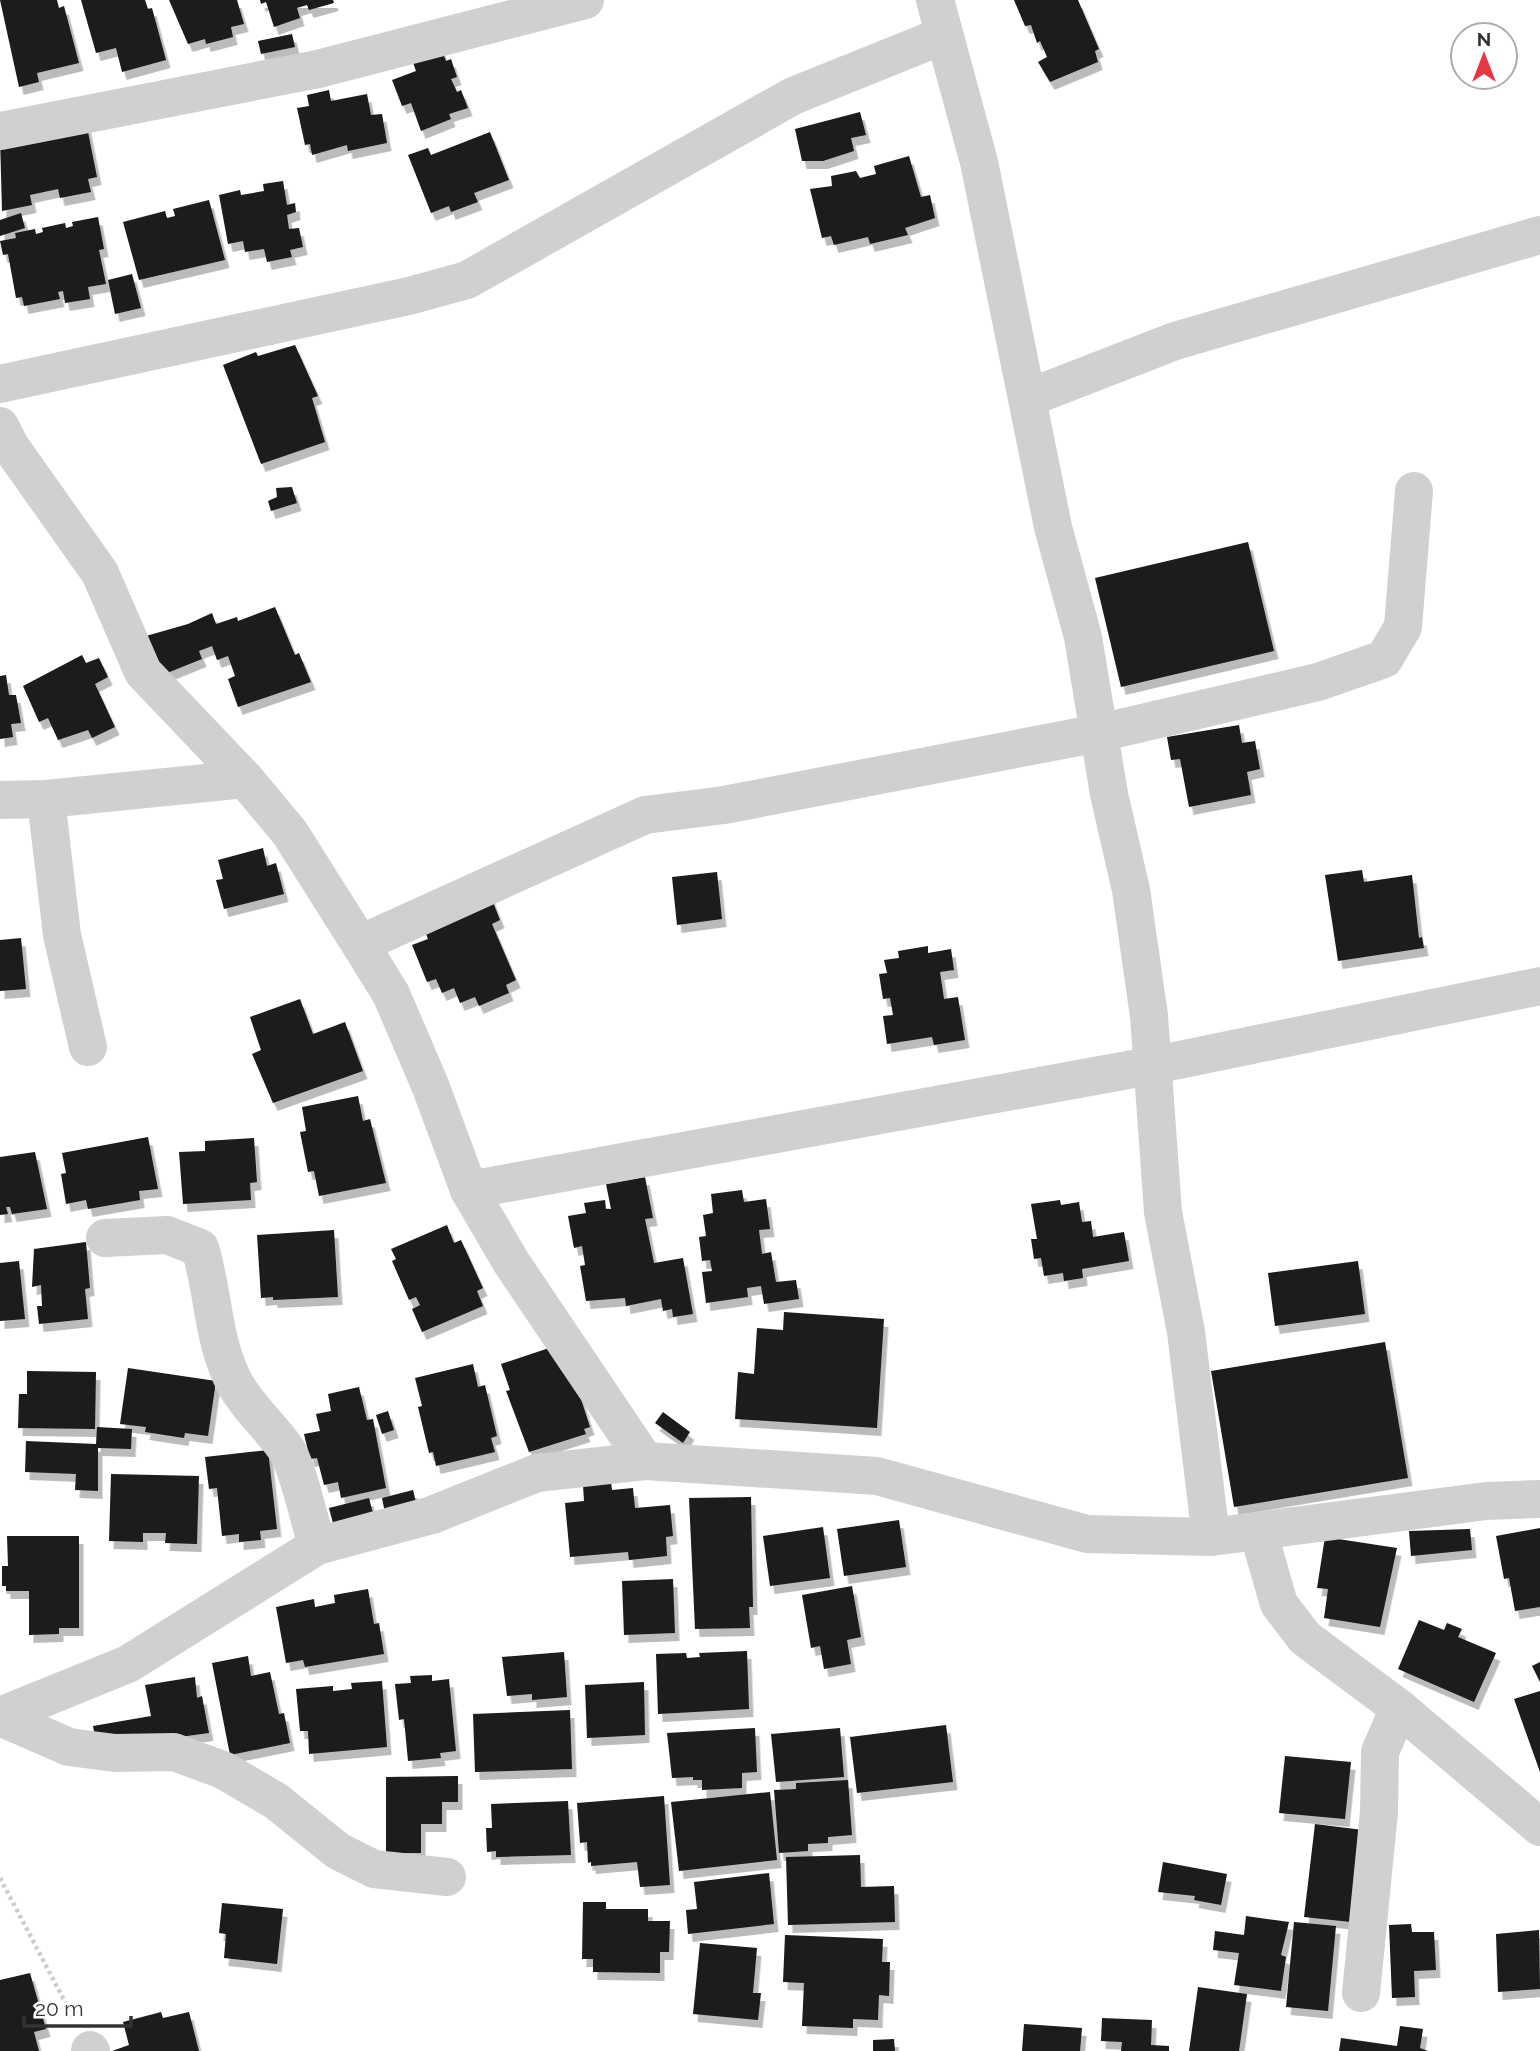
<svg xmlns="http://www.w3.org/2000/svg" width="1540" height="2051" viewBox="0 0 1540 2051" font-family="Raleway,sans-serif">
<defs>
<filter id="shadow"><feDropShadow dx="4.5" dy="8" stdDeviation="0" flood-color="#0004"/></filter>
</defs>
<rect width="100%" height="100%" fill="#fff"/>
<g fill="#1a1a1a" filter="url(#shadow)">
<path d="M 0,0 L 57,0 L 59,8 L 64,6 L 79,63 L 37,73 L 39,82 L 19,87 Z"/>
<path d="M 81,0 L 145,0 L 148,9 L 152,8 L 166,60 L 122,72 L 116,48 L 96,53 Z"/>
<path d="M 169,0 L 237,0 L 244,24 L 231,27 L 233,37 L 206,44 L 205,39 L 188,44 Z"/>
<path d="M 260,0 L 333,0 L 334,3 L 309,10 L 307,5 L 297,8 L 300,18 L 274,27 L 266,2 L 261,4 Z"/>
<path d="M 1014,0 L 1078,0 L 1099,49 L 1095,51 L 1098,62 L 1050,82 L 1038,62 L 1047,57 L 1040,41 L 1037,43 L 1031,25 L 1025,26 Z"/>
<path d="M 292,34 L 295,47 L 261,54 L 258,41 Z"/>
<path d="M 440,46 L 446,61 L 451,59 L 457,77 L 451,79 L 457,92 L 461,90 L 468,108 L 449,114 L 451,119 L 421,131 L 411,103 L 402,106 L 392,80 L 416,71 L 412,60 Z"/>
<path d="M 329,90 L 331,101 L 367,94 L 371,115 L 382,114 L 387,143 L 348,151 L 347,145 L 312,155 L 310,144 L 305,145 L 297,108 L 309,106 L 307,95 Z"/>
<path d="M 860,112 L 866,135 L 851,138 L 854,151 L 823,161 L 802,161 L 795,129 Z"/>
<path d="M 86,122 L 97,177 L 88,179 L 91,192 L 60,198 L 58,189 L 30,195 L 32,205 L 2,211 L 0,139 Z"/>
<path d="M 490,132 L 509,180 L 474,193 L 478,202 L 451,212 L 449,206 L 431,213 L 408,155 L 428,148 L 431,155 Z"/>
<path d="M 909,156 L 921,197 L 930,195 L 935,218 L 905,228 L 908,235 L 870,244 L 868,237 L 834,245 L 831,236 L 822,238 L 810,189 L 832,186 L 831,176 L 856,171 L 860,178 L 876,174 L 874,166 Z"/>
<path d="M 283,181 L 287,205 L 295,203 L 296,212 L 287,215 L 289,229 L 299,228 L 303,247 L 290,250 L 292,257 L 267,262 L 264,249 L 245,252 L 243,241 L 228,244 L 219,195 L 240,190 L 241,195 L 264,191 L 263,184 Z"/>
<path d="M 209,200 L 225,260 L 139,280 L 123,222 L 165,211 L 167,218 L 175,216 L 173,209 Z"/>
<path d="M 21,213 L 25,228 L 0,236 L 0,220 Z"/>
<path d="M 98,217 L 104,249 L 99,250 L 106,284 L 88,287 L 90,299 L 65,303 L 63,291 L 58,292 L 60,299 L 24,306 L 22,297 L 16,298 L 8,254 L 3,255 L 0,241 L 16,238 L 15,233 L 35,229 L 36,234 L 43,232 L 42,228 L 65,223 L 66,228 L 73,226 L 72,222 Z"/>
<path d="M 132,274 L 141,308 L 115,314 L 108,280 Z"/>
<path d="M 295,345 L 318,396 L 312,398 L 325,442 L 261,464 L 223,365 L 256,352 L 258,356 Z"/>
<path d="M 292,487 L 297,503 L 271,511 L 268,501 L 277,497 L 276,488 Z"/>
<path d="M 1248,542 L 1274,651 L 1121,687 L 1095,578 Z"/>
<path d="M 275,607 L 295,655 L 299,653 L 311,682 L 238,707 L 228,679 L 235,676 L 228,656 L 217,660 L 212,646 L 199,651 L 202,659 L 162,675 L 146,636 L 188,624 L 212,613 L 216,624 L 237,617 L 238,621 Z"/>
<path d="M 82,655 L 86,663 L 99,658 L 108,677 L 95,684 L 115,727 L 92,738 L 88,730 L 58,740 L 48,718 L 39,722 L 23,686 Z"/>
<path d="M 6,675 L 9,695 L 16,695 L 21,723 L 11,724 L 13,737 L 0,739 L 0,676 Z"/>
<path d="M 1239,725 L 1242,743 L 1255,741 L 1260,769 L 1247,772 L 1251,795 L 1189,807 L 1180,759 L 1171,760 L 1167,737 Z"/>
<path d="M 263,848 L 267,866 L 276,863 L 284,894 L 224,909 L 216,880 L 223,879 L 218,860 Z"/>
<path d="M 1362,870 L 1364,882 L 1412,875 L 1419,938 L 1422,937 L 1424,948 L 1338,961 L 1325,875 Z"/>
<path d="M 717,872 L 722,919 L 677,925 L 672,877 Z"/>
<path d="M 489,892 L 500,920 L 492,924 L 516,980 L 506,985 L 509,993 L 479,1006 L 475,997 L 460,1003 L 454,988 L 442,993 L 436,979 L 427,982 L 412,945 L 428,939 L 422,924 Z"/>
<path d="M 21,938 L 26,989 L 0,991 L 0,940 Z"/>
<path d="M 928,946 L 928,953 L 951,949 L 954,970 L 940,972 L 944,999 L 958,997 L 965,1040 L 934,1045 L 932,1037 L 887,1044 L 883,1016 L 893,1015 L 890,998 L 883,999 L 879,974 L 887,973 L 884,960 L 899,958 L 898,951 Z"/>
<path d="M 300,999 L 313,1034 L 345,1022 L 363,1071 L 273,1103 L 252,1054 L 261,1050 L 250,1017 Z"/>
<path d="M 358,1096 L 363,1121 L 370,1119 L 386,1183 L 319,1196 L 314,1171 L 308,1172 L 300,1132 L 306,1131 L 302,1107 Z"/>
<path d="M 148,1137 L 158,1189 L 139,1191 L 140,1200 L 88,1209 L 86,1200 L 66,1204 L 61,1174 L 66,1173 L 62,1153 Z"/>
<path d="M 254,1138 L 257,1182 L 250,1183 L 251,1200 L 183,1204 L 179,1152 L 205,1151 L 205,1141 Z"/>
<path d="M 35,1152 L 47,1209 L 12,1214 L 10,1207 L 6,1207 L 8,1214 L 0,1215 L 0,1157 Z"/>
<path d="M 645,1177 L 653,1218 L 645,1219 L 654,1263 L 683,1258 L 693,1314 L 673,1317 L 672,1309 L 663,1311 L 661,1299 L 626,1306 L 625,1298 L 586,1301 L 580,1266 L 585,1265 L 582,1246 L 574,1248 L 568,1216 L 586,1213 L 584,1203 L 605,1200 L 606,1209 L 611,1209 L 606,1184 Z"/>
<path d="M 742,1190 L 744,1202 L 766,1199 L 770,1229 L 759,1230 L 762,1254 L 771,1252 L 776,1282 L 796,1280 L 799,1299 L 764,1304 L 761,1286 L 747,1288 L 748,1297 L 706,1303 L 702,1272 L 712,1271 L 710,1260 L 702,1261 L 699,1237 L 706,1236 L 703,1215 L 713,1213 L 711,1194 Z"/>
<path d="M 1060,1200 L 1061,1205 L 1079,1202 L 1082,1222 L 1091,1221 L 1093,1237 L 1124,1232 L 1129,1261 L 1082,1269 L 1083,1278 L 1064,1281 L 1063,1273 L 1044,1276 L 1041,1258 L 1034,1259 L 1031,1239 L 1037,1239 L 1031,1204 Z"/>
<path d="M 447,1225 L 454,1243 L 461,1240 L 483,1288 L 477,1291 L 483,1306 L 422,1332 L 412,1309 L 420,1305 L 416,1297 L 409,1300 L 392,1261 L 396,1259 L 391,1249 Z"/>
<path d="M 334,1230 L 338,1297 L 273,1300 L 273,1297 L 261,1298 L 257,1235 Z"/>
<path d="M 86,1242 L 90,1288 L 85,1289 L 88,1319 L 39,1324 L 37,1306 L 42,1306 L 41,1285 L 32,1287 L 34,1249 Z"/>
<path d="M 19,1261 L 25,1319 L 0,1321 L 0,1263 Z"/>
<path d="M 1358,1261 L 1365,1314 L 1275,1326 L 1268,1273 Z"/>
<path d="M 784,1312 L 884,1319 L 877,1428 L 735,1419 L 738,1372 L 754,1374 L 757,1328 L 783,1330 Z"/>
<path d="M 1385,1342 L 1408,1478 L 1234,1507 L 1211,1371 Z"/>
<path d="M 555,1346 L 571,1368 L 590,1427 L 584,1429 L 586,1434 L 529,1452 L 506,1391 L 510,1390 L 501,1364 Z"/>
<path d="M 473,1364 L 478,1387 L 485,1385 L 497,1436 L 491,1438 L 495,1452 L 436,1466 L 433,1452 L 429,1453 L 418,1407 L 422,1406 L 415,1378 Z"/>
<path d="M 128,1368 L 216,1381 L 208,1436 L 185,1433 L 184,1438 L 145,1432 L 146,1427 L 120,1424 Z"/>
<path d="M 27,1371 L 96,1372 L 95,1429 L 18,1428 L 19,1394 L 27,1394 Z"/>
<path d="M 359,1387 L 367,1420 L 373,1419 L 386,1488 L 341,1498 L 338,1482 L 324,1485 L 317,1458 L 310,1459 L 304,1434 L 320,1431 L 316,1414 L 331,1411 L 328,1394 Z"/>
<path d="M 388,1411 L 394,1430 L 382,1434 L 376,1415 Z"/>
<path d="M 663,1412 L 690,1432 L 683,1443 L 655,1423 Z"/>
<path d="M 97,1427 L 132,1429 L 131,1449 L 98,1448 L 98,1491 L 75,1490 L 76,1474 L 25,1472 L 26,1441 L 96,1444 Z"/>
<path d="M 268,1450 L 277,1529 L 260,1531 L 261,1540 L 239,1542 L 239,1534 L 222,1536 L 217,1488 L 209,1489 L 205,1457 Z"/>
<path d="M 111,1474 L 199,1476 L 197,1544 L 165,1543 L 166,1533 L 143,1533 L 143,1542 L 109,1541 Z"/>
<path d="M 611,1482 L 612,1490 L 633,1488 L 635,1508 L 670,1505 L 673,1536 L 666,1537 L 667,1556 L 629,1560 L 628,1552 L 570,1557 L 565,1503 L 584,1501 L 583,1485 Z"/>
<path d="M 413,1490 L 417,1506 L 385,1513 L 382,1498 Z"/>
<path d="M 751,1497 L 753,1607 L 749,1607 L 750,1628 L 695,1629 L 689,1498 Z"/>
<path d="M 369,1498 L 375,1521 L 335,1531 L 329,1508 Z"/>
<path d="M 899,1520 L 906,1567 L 844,1576 L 837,1529 Z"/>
<path d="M 823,1527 L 830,1578 L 770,1586 L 763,1536 Z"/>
<path d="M 1540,1528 L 1540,1607 L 1515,1611 L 1509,1578 L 1504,1579 L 1496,1536 Z"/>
<path d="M 1470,1529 L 1472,1550 L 1411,1556 L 1409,1531 Z"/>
<path d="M 7,1536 L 79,1536 L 79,1628 L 59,1628 L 59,1634 L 29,1635 L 29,1591 L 6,1591 L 6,1586 L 2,1586 L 2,1566 L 8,1566 Z"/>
<path d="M 1325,1537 L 1397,1548 L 1380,1627 L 1324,1618 L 1328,1589 L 1317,1588 Z"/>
<path d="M 673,1579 L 675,1633 L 624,1635 L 622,1581 Z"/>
<path d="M 852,1586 L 861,1637 L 847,1640 L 851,1664 L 824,1669 L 820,1646 L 811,1648 L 802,1595 Z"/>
<path d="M 368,1589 L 374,1624 L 379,1623 L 384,1654 L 305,1667 L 303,1660 L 286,1663 L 276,1607 L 314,1599 L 315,1607 L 335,1603 L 334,1595 Z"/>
<path d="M 1419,1620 L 1444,1630 L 1447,1623 L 1462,1629 L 1458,1637 L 1496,1653 L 1474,1702 L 1398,1669 Z"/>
<path d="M 747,1651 L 749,1709 L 658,1714 L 656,1654 L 686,1653 L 687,1658 L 700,1657 L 699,1653 Z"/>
<path d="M 564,1652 L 567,1697 L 532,1700 L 532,1694 L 507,1696 L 502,1657 Z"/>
<path d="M 248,1656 L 251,1676 L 270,1672 L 279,1714 L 284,1713 L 290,1743 L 230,1755 L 212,1663 Z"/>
<path d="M 1540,1662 L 1540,1682 L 1532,1666 Z"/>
<path d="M 432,1675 L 432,1681 L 449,1679 L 456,1751 L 440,1753 L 441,1758 L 408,1761 L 404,1719 L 399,1720 L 395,1684 L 411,1683 L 410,1676 Z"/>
<path d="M 195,1677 L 197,1698 L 202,1696 L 209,1733 L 97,1748 L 93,1726 L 151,1716 L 145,1685 Z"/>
<path d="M 382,1681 L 387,1747 L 309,1754 L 308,1731 L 300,1731 L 296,1689 L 333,1686 L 333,1691 L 352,1689 L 351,1683 Z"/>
<path d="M 644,1682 L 645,1735 L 587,1738 L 585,1685 Z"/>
<path d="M 1540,1691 L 1540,1772 L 1514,1699 Z"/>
<path d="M 570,1710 L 572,1769 L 475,1772 L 473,1714 Z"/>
<path d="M 946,1725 L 953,1782 L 857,1793 L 850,1737 Z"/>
<path d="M 755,1728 L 757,1772 L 742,1773 L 742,1788 L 702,1790 L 702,1780 L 693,1780 L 693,1777 L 672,1778 L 667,1733 Z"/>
<path d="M 840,1728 L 844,1777 L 776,1782 L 771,1734 Z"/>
<path d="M 1285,1756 L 1351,1762 L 1345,1819 L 1279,1813 Z"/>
<path d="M 458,1776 L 458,1802 L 442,1802 L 442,1824 L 421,1824 L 421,1853 L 386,1853 L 386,1777 Z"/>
<path d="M 848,1780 L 852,1835 L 828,1837 L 828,1843 L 808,1844 L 808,1851 L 779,1853 L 774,1790 L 796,1789 L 796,1783 Z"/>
<path d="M 770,1792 L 777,1860 L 679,1871 L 671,1802 Z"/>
<path d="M 664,1796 L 670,1885 L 640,1887 L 637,1862 L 591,1866 L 591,1862 L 588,1863 L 587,1842 L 580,1843 L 577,1803 Z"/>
<path d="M 568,1801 L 571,1855 L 496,1857 L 496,1851 L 487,1852 L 486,1828 L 492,1828 L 491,1804 Z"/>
<path d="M 1315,1824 L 1363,1830 L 1351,1922 L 1304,1917 Z"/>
<path d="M 860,1855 L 861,1887 L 894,1886 L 895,1922 L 788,1925 L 786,1857 Z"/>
<path d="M 1163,1862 L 1227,1874 L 1221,1905 L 1194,1900 L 1195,1896 L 1158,1892 Z"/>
<path d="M 769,1873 L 774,1924 L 688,1934 L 686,1910 L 697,1909 L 694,1882 Z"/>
<path d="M 583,1902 L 606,1902 L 606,1909 L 648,1909 L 648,1921 L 670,1921 L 669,1952 L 660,1952 L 660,1973 L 593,1972 L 593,1959 L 582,1959 Z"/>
<path d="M 222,1903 L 283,1909 L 277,1964 L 224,1958 L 226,1934 L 219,1933 Z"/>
<path d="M 1246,1916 L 1289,1922 L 1281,1955 L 1286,1957 L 1281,1991 L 1234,1985 L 1239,1953 L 1213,1950 L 1215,1931 L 1244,1935 Z"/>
<path d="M 1294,1922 L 1336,1926 L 1328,2011 L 1286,2007 Z"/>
<path d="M 1411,1924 L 1412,1932 L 1434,1932 L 1436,1970 L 1414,1971 L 1415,1997 L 1392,1998 L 1389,1925 Z"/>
<path d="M 1539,1930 L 1540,1989 L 1498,1992 L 1496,1934 Z"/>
<path d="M 785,1935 L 883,1939 L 882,1962 L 890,1962 L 889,1996 L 879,1995 L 878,2020 L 853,2019 L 853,2028 L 802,2026 L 804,1983 L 783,1982 Z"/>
<path d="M 700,1943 L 757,1948 L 753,1993 L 761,1993 L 758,2020 L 693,2014 Z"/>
<path d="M 30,1973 L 46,2029 L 34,2032 L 39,2051 L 0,2051 L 0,1980 Z"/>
<path d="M 1198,1987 L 1247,1994 L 1239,2051 L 1189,2051 Z"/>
<path d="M 161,2012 L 163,2018 L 189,2012 L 199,2051 L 112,2051 L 129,2045 L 123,2022 Z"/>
<path d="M 1102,2018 L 1152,2020 L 1151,2045 L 1169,2046 L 1169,2051 L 1121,2051 L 1122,2042 L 1101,2041 Z"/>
<path d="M 1024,2024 L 1082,2028 L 1080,2051 L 1022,2051 Z"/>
<path d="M 1400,2026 L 1423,2029 L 1420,2048 L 1428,2051 L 1339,2051 L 1341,2038 L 1397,2046 Z"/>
<path d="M 894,2039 L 895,2051 L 873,2051 L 873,2040 Z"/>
</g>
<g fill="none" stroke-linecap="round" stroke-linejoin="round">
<path stroke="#cdcdcd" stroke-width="4.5" stroke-dasharray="3.5 3.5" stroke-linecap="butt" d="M 0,1878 L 74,2019"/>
<g stroke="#d0d0d0" stroke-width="38">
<path d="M 935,0 L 979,162 L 1053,527 L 1083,637 L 1109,794 L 1131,890 L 1149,1016 L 1163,1212 L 1186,1332 L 1211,1537"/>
<path d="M 0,131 L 318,69 L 585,0"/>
<path d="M 0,384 L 409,296 L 467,280 L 793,96 L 942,36"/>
<path d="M 1028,398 L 1175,341 L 1540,235"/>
<path d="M 0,426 L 10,446 L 100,573 L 143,672 L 245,779 L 290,833 L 360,944 L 391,994 L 430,1085 L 469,1190 L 511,1262 L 645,1461"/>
<path d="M 46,799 L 62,935 L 88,1047"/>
<path d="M 0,800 L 46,799 L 245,779"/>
<path d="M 360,944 L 645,815 L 724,805 L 1099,733 L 1318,682 L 1384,659 L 1403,627 L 1414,491"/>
<path d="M 469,1190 L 1150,1066 L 1540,986"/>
<path d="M 105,1238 L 167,1235 L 200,1248 C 214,1293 212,1339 234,1382 C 248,1408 270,1426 286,1449 C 297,1464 311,1526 317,1546"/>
<path d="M 1258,1531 L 1279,1604 L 1305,1638 L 1399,1708 L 1540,1827"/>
<path d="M 0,1716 L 128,1664 L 317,1546 L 432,1515 L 537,1473 L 645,1461 L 877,1476 L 1087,1534 L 1211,1537 L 1486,1501 L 1540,1499"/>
<path d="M 0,1717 L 69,1747 L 115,1753 L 174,1752 L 223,1770 L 276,1801 L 338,1851 L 374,1869 L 447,1877"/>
<path d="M 1361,1993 L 1379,1812 L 1380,1752 L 1399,1708"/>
<path d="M 90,2050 L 91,2051"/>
</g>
</g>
<g transform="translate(1484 56)"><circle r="33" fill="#ffffff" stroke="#adadad" stroke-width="2"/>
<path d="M0-5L12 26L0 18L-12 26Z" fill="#e63946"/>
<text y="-10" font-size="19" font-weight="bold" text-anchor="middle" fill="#333333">N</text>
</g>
<path d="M24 2016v10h107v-10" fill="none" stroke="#333333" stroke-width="3.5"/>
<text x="35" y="2016" font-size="21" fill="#333333" stroke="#ffffff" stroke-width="5" paint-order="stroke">20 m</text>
</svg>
